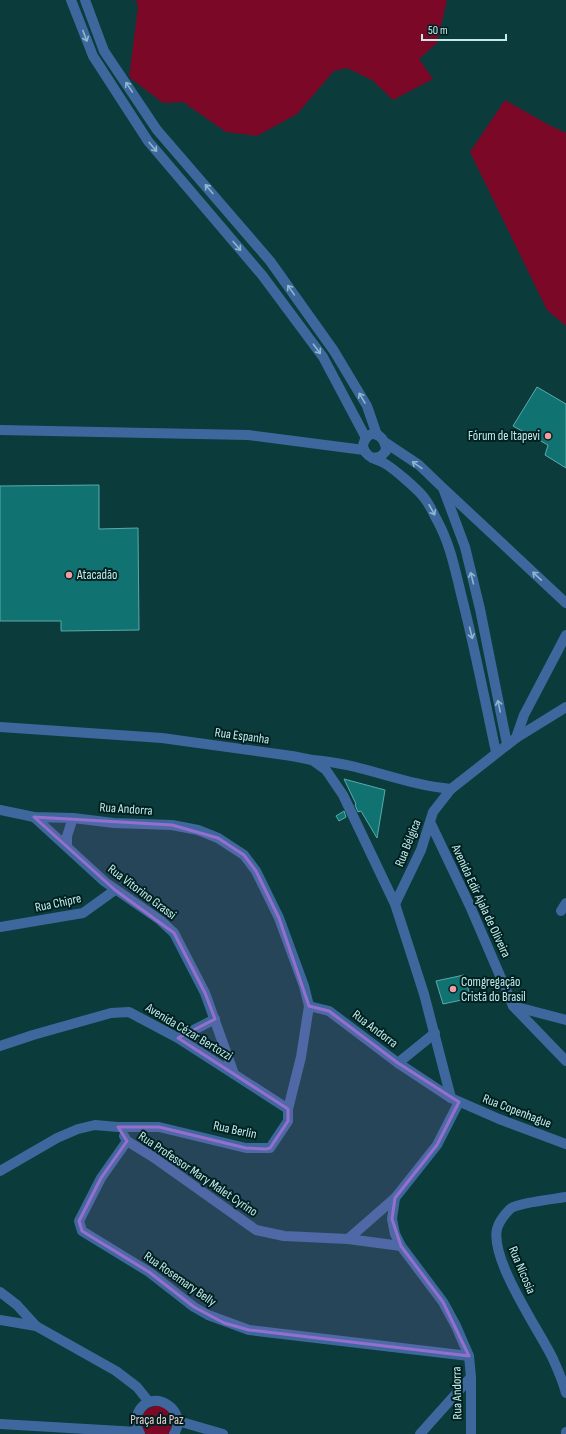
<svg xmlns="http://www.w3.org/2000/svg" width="566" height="1434" viewBox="0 0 566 1434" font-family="'Sofia Sans Condensed',sans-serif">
<rect width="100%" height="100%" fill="#0c3b3b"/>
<g fill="#7b0827">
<path d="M 136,0 L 447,0 L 437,43 L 419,59 L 433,79 L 393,100 L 372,80 L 347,68 L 334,71 L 297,114 L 257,136 L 226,132 L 183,102 L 163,103 L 129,77 L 138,7 Z"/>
<path d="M 505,100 L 547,124 L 566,133 L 566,326 L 547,310 L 470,152 Z"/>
<path d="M 160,1405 C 172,1412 178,1421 168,1434 L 146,1434 C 133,1419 144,1407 160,1405 Z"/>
</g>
<g fill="#117272" stroke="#58abab">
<path d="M 537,387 L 566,404 L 566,468 L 545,455 L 548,445 L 513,426 Z"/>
<path d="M 99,485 L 99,529 L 138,528 L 139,630 L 61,631 L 61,621 L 0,621 L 0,486 Z"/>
<path d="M 344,779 L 385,790 L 377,838 L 361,811 L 358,812 L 355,805 L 356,804 Z"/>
<path d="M 344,811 L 346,817 L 339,821 L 336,816 Z"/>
<path d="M 464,975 L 471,998 L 443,1004 L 436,981 Z"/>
</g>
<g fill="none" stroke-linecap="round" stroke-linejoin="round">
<g stroke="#3e689d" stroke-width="10">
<path d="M 71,0 L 93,56 L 148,141 L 262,275 L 323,357 L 366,438"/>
<path d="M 85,0 L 104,51 L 157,130 L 270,261 L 334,351 L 367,406 L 377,435"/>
<path d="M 0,430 L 248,435 L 364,450"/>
<path d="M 386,443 L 419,465 L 443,488 L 465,547 L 480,609 L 507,744"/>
<path d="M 372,458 L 380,457 L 386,451 C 386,435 370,427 364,442 C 362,446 364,452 368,455 C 372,459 379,460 384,463 C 393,468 420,491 425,499 C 430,505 433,513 437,520 C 451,546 455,570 462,598 C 475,649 485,701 496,752"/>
<path d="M 445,490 L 566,603"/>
<path d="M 0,727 L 162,738 L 292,756 L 312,760 L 326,770 L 343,795 L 395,904 L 424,994 L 451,1098"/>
<path d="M 516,738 L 566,707"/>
<path d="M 312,760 C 360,763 404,785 451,789"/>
<path d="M 0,810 L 34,817 L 73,818 L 114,823 L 172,825 L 198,830 L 218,838 L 244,855 L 256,871 L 279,918 L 304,986 L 309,1006 L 329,1011 L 398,1063 L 451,1098 L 499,1119 L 566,1144"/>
<path d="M 34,817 L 105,882 L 160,920 L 174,933 L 205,993 L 234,1074"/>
<path d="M 431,824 L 470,906 L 513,1006 L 566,1020"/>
<path d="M 67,846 L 67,836 L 73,818"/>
<path d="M 395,904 L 421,850 L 433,812 L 451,789 L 516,738 L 524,715 L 566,635"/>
<path d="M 561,911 L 566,903"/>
<path d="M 0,927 L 83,913 L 115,890"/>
<path d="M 513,1006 L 566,1061"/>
<path d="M 178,1038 L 215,1019"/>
<path d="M 0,1046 L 33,1035 L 111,1013 L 129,1012 L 178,1038 L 288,1109"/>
<path d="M 398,1063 L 435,1033"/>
<path d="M 459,1102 L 437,1145 L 395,1198 L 392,1219 L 395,1234 L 401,1246 L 443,1302 L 456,1326 L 469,1356 L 471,1377 L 471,1434"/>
<path d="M 124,1136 L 127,1141 L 153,1157 L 256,1230 L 284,1236 L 348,1239 L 401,1246"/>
<path d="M 127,1141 L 101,1178 L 79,1221 L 82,1231 L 149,1272 L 194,1307 L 208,1315 L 249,1330 L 469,1356"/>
<path d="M 0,1171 L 57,1138 L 78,1129 L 95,1125 L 118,1127 L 159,1127 L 246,1148 L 270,1148 L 288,1121 L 288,1109 L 301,1057 L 309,1006"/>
<path d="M 566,1197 C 555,1199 517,1203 510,1209 C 505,1214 499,1222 497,1229 C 490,1260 539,1330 553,1359 C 558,1370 563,1382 566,1393"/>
<path d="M 348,1239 L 395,1198"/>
<path d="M 0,1292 L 17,1305 L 36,1326 L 116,1371 L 137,1387 L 149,1402"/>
<path d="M 0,1320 L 36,1326"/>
<path d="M 178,1421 L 223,1434"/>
<path d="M 0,1424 L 138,1432"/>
<path d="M 140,1434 C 136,1427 135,1420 138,1413 C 150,1386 190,1409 174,1434"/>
<path d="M 420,1434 L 471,1377"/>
<path d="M 566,1434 L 566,1432"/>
</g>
</g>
<defs><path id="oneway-shaft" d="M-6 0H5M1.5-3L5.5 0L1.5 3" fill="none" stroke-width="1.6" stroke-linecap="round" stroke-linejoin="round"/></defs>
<g stroke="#8eb7cc">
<use href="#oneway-shaft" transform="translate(85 36) rotate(69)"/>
<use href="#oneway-shaft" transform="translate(129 87) rotate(-124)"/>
<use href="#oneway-shaft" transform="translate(153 147) rotate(50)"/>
<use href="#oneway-shaft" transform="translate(209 189) rotate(-131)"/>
<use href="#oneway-shaft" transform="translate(237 246) rotate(50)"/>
<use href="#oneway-shaft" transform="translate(291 290) rotate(-125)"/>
<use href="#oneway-shaft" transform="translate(317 349) rotate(53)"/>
<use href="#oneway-shaft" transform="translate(362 398) rotate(-121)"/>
<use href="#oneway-shaft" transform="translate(417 465) rotate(-145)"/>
<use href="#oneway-shaft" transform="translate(432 510) rotate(61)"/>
<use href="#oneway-shaft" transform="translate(537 576) rotate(-137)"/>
<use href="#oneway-shaft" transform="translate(472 578) rotate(-104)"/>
<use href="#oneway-shaft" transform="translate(471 633) rotate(76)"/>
<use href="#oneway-shaft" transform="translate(499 706) rotate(-102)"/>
</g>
<path fill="#956fce" fill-opacity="0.2" stroke="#956fce" stroke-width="3" stroke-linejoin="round" d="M 34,817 L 172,825 L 218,838 L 244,855 L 256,871 L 279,918 L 309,1006 L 329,1011 L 398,1063 L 459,1102 L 437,1145 L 395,1198 L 392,1219 L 401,1246 L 443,1302 L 469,1356 L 249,1330 L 224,1323 L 194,1307 L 149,1272 L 82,1231 L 79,1221 L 101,1178 L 127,1141 L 118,1127 L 159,1127 L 246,1148 L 266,1149 L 270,1148 L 288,1121 L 288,1109 L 178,1038 L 215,1019 L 205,993 L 174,933 L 115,890 Z"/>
<g fill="#f49aa1" stroke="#002121" stroke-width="1.5">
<circle cx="548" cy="436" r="4"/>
<circle cx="69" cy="575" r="4"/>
<circle cx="453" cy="989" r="4"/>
</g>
<g text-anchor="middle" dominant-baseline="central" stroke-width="4" stroke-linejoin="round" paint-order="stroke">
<g font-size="13" fill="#c4ebeb" stroke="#002121" text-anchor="start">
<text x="540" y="436" text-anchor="end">Fórum de Itapevi</text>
<text x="77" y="575">Atacadão</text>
<text x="461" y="982">Comgregação<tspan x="461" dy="15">Cristã do Brasil</tspan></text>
</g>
<g font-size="13" fill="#c4ebeb" stroke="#002121">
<text transform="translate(242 736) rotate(8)">Rua Espanha</text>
<text transform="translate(126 809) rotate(4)">Rua Andorra</text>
<text transform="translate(408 843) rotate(-68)">Rua Bélgica</text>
<text transform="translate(142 892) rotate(37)">Rua Vitorino Grassi</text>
<text transform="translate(481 901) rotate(65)">Avenida Edir Ajala de Oliveira</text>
<text transform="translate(58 903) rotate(-12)">Rua Chipre</text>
<text transform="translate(375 1029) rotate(37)">Rua Andorra</text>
<text transform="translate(189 1032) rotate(31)">Avenida Cézar Bertozzi</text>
<text transform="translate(517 1111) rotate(21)">Rua Copenhague</text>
<text transform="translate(235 1130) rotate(12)">Rua Berlin</text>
<text transform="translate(198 1174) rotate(34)">Rua Professor Mary Malet Cyrino</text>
<text transform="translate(522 1270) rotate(67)">Rua Nicosia</text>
<text transform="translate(180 1279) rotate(35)">Rua Rosemary Belly</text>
<text transform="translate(457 1393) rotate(-91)">Rua Andorra</text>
</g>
<g font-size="13" fill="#eecdce" stroke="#002121">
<text x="157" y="1420">Praça da Paz</text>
</g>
</g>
<path d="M422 34v6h84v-6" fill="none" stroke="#c4ebeb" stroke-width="2"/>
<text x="428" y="34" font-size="12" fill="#c4ebeb" stroke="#002121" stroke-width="3" paint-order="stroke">50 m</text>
</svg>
